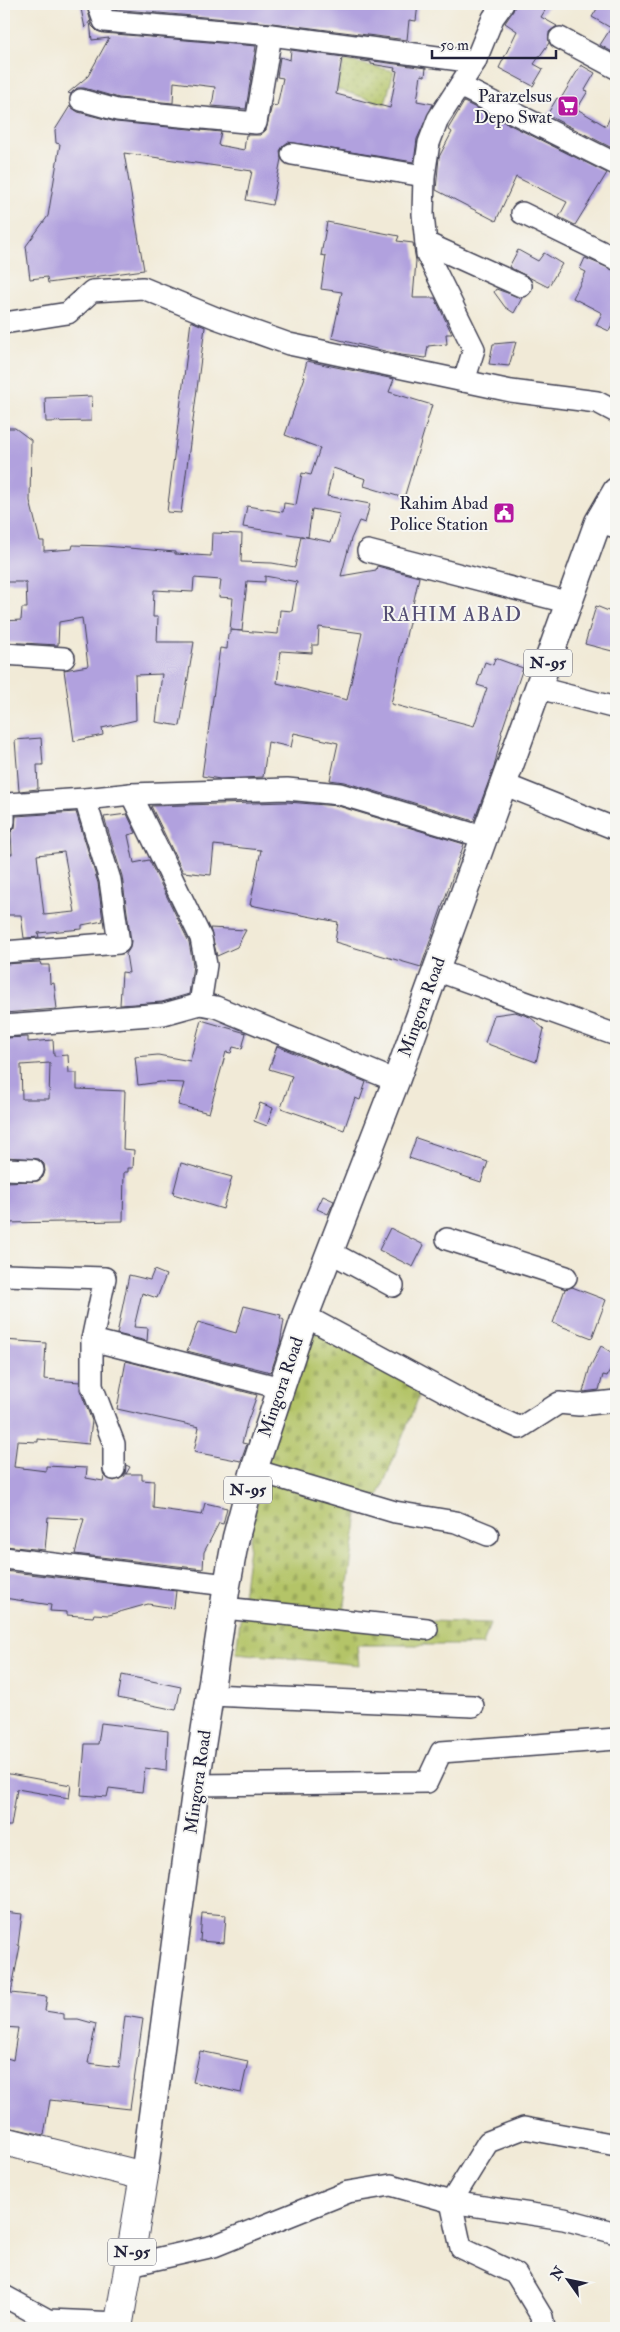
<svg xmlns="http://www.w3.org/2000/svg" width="620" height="2332" viewBox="0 0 620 2332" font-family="'IM FELL Double Pica',serif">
<defs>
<pattern id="grass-dots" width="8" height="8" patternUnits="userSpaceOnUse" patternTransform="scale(1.25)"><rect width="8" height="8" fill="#b4c467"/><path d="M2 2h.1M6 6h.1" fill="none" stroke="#9aa85a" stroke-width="1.8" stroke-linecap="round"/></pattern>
<pattern id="cemetery-stones" width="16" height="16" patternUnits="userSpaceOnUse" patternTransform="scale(1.25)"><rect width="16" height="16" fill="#b4c467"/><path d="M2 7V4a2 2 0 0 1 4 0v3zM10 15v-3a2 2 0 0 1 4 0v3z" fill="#9aa85a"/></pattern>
</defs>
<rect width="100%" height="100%" fill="#f6f6f2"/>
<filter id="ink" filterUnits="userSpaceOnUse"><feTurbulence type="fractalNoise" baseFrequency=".02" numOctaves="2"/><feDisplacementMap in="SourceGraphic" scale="10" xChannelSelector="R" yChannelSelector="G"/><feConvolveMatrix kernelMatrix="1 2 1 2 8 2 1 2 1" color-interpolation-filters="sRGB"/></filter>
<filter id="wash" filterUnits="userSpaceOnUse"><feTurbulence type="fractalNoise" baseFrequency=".0096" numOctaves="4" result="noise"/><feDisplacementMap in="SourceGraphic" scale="20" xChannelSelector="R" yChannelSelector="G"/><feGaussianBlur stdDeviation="1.12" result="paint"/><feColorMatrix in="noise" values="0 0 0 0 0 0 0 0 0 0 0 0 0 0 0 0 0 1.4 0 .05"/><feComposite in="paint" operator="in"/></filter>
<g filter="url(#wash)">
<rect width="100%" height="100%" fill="#f1ead7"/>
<path fill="url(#grass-dots)" stroke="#6b7351" d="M 345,60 L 394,71 L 385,104 L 336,89 Z"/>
<path fill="url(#cemetery-stones)" stroke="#6b7351" d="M 305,1316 L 424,1384 L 378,1497 L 360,1500 L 343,1618 L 490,1623 L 483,1645 L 357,1645 L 359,1665 L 236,1653 L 252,1523 Z"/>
<g id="blocks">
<g fill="#b1a1de" fill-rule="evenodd">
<path d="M 80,4 L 86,4 L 92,26 L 97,31 L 103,33 L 256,46 L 246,109 L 212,106 L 215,87 L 174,82 L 173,103 L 119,98 L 84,88 L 77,88 L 71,94 L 68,93 L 88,76 L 109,38 L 92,40 L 90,21 L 85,28 Z"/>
<path d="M 111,4 L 158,6 L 158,4 L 418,4 L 416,21 L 409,20 L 407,40 L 272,23 L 113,9 Z"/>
<path d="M 515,4 L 549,4 L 541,17 L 557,26 L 549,32 L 549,43 L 534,64 L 543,69 L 533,86 L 499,68 L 517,31 L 505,23 L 513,11 Z"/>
<path d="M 600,4 L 616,4 L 616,54 L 600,45 L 611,28 L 592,17 Z"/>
<path d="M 291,50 L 426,68 L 425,76 L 421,75 L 417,101 L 433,104 L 417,139 L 414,162 L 288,142 L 283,146 L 280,151 L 281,159 L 272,205 L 246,200 L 252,171 L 124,153 L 144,270 L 48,283 L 47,277 L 30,279 L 26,246 L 48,216 L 60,144 L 56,143 L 55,130 L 70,106 L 78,112 L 116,122 L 221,132 L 218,145 L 244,150 L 246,135 L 260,135 L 266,130 L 272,105 L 277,106 L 283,78 L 277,77 L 280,57 L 290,60 ZM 342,58 L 371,62 L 371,64 L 395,68 L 394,70 L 397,71 L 390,108 L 336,94 Z"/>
<path d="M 581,65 L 595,73 L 585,90 L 588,91 L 577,109 L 606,126 L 616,104 L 616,150 L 547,115 L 557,98 L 560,100 Z"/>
<path d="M 464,102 L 607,173 L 575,225 L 559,217 L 567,202 L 516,177 L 496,221 L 436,190 L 439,157 L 452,132 L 448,129 Z"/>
<path d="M 327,222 L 399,236 L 397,241 L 413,243 L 416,261 L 413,298 L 435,298 L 452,334 L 446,334 L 447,344 L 428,346 L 426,358 L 401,355 L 332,338 L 342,292 L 321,289 L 326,256 L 321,255 Z"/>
<path d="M 518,250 L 538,261 L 544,253 L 562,264 L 548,287 L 509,267 Z"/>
<path d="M 585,258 L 616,271 L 616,319 L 609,331 L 596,325 L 602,313 L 573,298 L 586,272 L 580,269 Z"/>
<path d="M 496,289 L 522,298 L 514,313 L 505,307 L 494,292 Z"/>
<path d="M 191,321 L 205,327 L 181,513 L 167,512 Z"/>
<path d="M 516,342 L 509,366 L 489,364 L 493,344 Z"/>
<path d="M 307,361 L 394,379 L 389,392 L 432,405 L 404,498 L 364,486 L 366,479 L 333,468 L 327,496 L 370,504 L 365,523 L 359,521 L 351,539 L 341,576 L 376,570 L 377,566 L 419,577 L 391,704 L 474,726 L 487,688 L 477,685 L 485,662 L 493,665 L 495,658 L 523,668 L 501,733 L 502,734 L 494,767 L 474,821 L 344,782 L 330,780 L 338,743 L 294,733 L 291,747 L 268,742 L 263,777 L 220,779 L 202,776 L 220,648 L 227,649 L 228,634 L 230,634 L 230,630 L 278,634 L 280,610 L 292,611 L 297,582 L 265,576 L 265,582 L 247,581 L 242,631 L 230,630 L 233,598 L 219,597 L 221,580 L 194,578 L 193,592 L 154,590 L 153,617 L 158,617 L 157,642 L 194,642 L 180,726 L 156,722 L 162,674 L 135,675 L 136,720 L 102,728 L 103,735 L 74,741 L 64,670 L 88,666 L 82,618 L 59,622 L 58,645 L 4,642 L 4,621 L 21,620 L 22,608 L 27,608 L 26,582 L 4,582 L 4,514 L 6,514 L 6,482 L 4,482 L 4,428 L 15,428 L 31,440 L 30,501 L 40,541 L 44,541 L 44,551 L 72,549 L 73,545 L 105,546 L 175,552 L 175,554 L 211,556 L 212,533 L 242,534 L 241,562 L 272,563 L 295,567 L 301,536 L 331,542 L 340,514 L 312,509 L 308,537 L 243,527 L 247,506 L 283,512 L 284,503 L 296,505 L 302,473 L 311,475 L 320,448 L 285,435 L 305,377 L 303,376 ZM 319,627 L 362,633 L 347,700 L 277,683 L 281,651 L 312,653 L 312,645 L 318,645 Z"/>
<path d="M 92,396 L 91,421 L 46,422 L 45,398 Z"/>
<path d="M 596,606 L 616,614 L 616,652 L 585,644 Z"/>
<path d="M 41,738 L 43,765 L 37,765 L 38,789 L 19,791 L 15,740 Z"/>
<path d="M 287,802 L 338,806 L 464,844 L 421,967 L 335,942 L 338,922 L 250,905 L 261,850 L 214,845 L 211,875 L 183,872 L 151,806 Z"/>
<path d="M 76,812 L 98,883 L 103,921 L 82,925 L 82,929 L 38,933 L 39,937 L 24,938 L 21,915 L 4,915 L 4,854 L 12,854 L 11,832 L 15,828 L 16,816 ZM 64,852 L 75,912 L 44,915 L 37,855 Z"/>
<path d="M 127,814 L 136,833 L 128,835 L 134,863 L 149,860 L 189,942 L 193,965 L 189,994 L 162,1002 L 120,1005 L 122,972 L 129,973 L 126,954 L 130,948 L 131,941 L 122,876 L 104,817 Z"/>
<path d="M 210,928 L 246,930 L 237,947 L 217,956 Z"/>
<path d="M 40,962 L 41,965 L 49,965 L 50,984 L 54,983 L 57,1009 L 4,1013 L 4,964 Z"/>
<path d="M 515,1012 L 530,1017 L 544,1029 L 536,1062 L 485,1043 L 494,1015 Z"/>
<path d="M 201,1020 L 246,1033 L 242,1049 L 233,1047 L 231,1053 L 226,1052 L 209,1113 L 178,1105 L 184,1083 L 160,1082 L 138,1085 L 135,1057 L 158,1055 L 190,1061 Z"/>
<path d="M 28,1037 L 28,1042 L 53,1040 L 54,1056 L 68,1055 L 69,1073 L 77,1073 L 77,1089 L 125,1091 L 123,1149 L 134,1150 L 133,1168 L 128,1168 L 128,1172 L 124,1172 L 123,1221 L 4,1223 L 4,1182 L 38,1181 L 43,1177 L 45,1171 L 44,1164 L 39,1159 L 4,1157 L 4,1038 ZM 50,1063 L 49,1099 L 22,1099 L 21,1065 Z"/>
<path d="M 277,1046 L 366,1082 L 360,1100 L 355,1098 L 344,1130 L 281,1108 L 292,1076 L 269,1069 Z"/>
<path d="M 260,1103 L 273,1108 L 267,1126 L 254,1121 Z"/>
<path d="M 416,1138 L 488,1162 L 481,1182 L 409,1158 Z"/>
<path d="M 181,1163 L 232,1177 L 223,1209 L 173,1194 Z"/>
<path d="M 323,1196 L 334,1201 L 328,1214 L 317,1209 Z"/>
<path d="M 390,1228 L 424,1245 L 413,1267 L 379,1250 Z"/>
<path d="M 154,1270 L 166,1275 L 157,1298 L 142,1293 L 134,1327 L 148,1328 L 147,1341 L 117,1334 L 129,1275 L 150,1280 Z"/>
<path d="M 572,1287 L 606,1300 L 592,1338 L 553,1323 L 565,1289 Z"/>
<path d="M 244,1306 L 281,1315 L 280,1318 L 284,1320 L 280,1344 L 271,1372 L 187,1351 L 198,1322 L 236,1333 Z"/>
<path d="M 4,1340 L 46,1343 L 44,1379 L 80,1382 L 80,1390 L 92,1421 L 89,1444 L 38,1439 L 38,1442 L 17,1441 L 14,1467 L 46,1471 L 46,1466 L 87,1468 L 86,1478 L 103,1481 L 104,1476 L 114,1481 L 125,1476 L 126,1465 L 130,1467 L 126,1474 L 142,1474 L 142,1480 L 154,1481 L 153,1508 L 202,1515 L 205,1503 L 227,1508 L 223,1524 L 219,1523 L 204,1552 L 203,1569 L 75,1554 L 84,1519 L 48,1517 L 45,1550 L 4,1546 L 5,1387 L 4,1386 Z"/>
<path d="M 601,1346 L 616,1355 L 616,1361 L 607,1376 L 603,1375 L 599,1390 L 583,1392 L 590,1367 Z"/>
<path d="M 126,1361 L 257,1395 L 247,1423 L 242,1443 L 247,1444 L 241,1461 L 194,1452 L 199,1427 L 117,1409 Z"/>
<path d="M 4,1571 L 176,1591 L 174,1608 L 148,1604 L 109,1615 L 94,1614 L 93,1617 L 67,1615 L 67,1612 L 50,1611 L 51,1605 L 4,1598 Z"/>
<path d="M 122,1675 L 181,1687 L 176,1710 L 118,1698 Z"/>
<path d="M 101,1723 L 168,1731 L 166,1771 L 145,1768 L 142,1792 L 109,1788 L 107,1797 L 81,1795 L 85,1744 L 98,1744 Z"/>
<path d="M 4,1773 L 71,1785 L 69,1798 L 17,1789 L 11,1826 L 4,1826 Z"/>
<path d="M 4,1912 L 22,1914 L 18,1945 L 20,1946 L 11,1993 L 47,1997 L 45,2011 L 64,2014 L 64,2019 L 78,2019 L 96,2024 L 88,2063 L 119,2067 L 125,2016 L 143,2019 L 130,2109 L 50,2100 L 44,2135 L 4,2126 L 4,2057 L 13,2060 L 18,2028 L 4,2027 L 7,1995 L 4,1995 Z"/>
<path d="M 202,1913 L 226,1915 L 224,1943 L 200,1941 Z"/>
<path d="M 200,2051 L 248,2061 L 241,2093 L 193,2082 Z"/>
</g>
</g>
</g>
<g filter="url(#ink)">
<use href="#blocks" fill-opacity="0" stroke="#414052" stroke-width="1"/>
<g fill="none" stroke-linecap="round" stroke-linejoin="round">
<g stroke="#414052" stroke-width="24">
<g id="minor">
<path d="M 98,4 L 104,21 L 271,35 L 475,62"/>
<path d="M 560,38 L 616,68"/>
<path d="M 460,86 L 616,164"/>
<path d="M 81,100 L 117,110 L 256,123 L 271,35"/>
<path d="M 292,154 L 424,176"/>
<path d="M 522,213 L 616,259"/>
<path d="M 426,243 L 521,286"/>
<path d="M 4,323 L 68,313 L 92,291 L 143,288 L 216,318 L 289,344 L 511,391 L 597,402 L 616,412"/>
<path d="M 464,381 L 474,349 L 427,254 L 423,214 L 424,176 L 429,143 L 438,119 L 475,62 L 493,18 L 503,4"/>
<path d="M 598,522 L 616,527"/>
<path d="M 368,551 L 570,603"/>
<path d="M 4,654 L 64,658"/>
<path d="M 539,688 L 616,708"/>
<path d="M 503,784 L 616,829"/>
<path d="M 131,794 L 201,938 L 206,965 L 200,1004"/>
<path d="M 4,822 L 4,805 L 7,804 L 85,799 L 131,794 L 287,789 L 340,794 L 483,837"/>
<path d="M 4,952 L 119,943 L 110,880 L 85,799"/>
<path d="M 436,970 L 616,1035"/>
<path d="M 4,1026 L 164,1014 L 200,1004 L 216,1007 L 396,1081"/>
<path d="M 4,1169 L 33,1170"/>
<path d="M 447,1239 L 566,1277"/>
<path d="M 330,1252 L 393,1286"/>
<path d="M 4,1275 L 105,1278 L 92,1340 L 281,1388"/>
<path d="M 305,1316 L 476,1408 L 520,1428 L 559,1403 L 579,1405 L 616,1401"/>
<path d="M 92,1340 L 92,1386 L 114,1444 L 114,1469"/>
<path d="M 254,1470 L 395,1512 L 456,1522 L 488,1535"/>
<path d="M 4,1558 L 227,1585"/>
<path d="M 224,1608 L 427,1629"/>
<path d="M 211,1695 L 473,1706"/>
<path d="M 196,1785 L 427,1782 L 441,1752 L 616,1739"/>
<path d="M 130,2265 L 214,2246 L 348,2192 L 391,2185 L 451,2202 L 564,2219 L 616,2233"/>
<path d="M 4,2296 L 48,2320 L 119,2323"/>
<path d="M 544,2328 L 542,2317 L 516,2274 L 461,2248 L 451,2202 L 488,2142 L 524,2128 L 616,2145"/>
</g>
</g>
<g stroke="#414052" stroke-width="29">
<path id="major" d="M 144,2176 L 196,1785 L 227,1585 L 236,1537 L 254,1470 L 305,1316 L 396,1081 L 598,522 L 616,491"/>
</g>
<g stroke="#414052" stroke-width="30">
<path id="highway" d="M 4,2141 L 144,2176 L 118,2328"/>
</g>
<use href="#minor" stroke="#fff" stroke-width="21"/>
<use href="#major" stroke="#fff" stroke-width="26"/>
<use href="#highway" stroke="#fff" stroke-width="28"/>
</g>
</g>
<defs>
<g id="supermarket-square" transform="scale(1.125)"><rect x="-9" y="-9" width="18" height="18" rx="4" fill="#b5179e" stroke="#f6f6f2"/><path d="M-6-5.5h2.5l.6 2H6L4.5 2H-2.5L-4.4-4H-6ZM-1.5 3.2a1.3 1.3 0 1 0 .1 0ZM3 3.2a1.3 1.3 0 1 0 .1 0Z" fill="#fff"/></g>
<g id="civic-square" transform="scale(1.125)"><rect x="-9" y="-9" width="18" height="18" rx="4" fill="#b5179e" stroke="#f6f6f2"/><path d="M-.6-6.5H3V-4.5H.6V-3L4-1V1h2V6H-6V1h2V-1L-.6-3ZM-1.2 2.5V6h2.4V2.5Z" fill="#fff"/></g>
</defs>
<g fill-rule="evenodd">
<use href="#supermarket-square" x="568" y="106"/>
<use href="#civic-square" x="504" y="513"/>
</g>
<g text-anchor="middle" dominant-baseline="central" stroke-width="4" stroke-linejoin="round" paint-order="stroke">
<g fill="#f6f6f2" stroke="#626272" stroke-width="1">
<rect x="524" y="649.5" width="48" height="27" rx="4"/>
<rect x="224" y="1476.5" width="48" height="27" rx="4"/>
<rect x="108" y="2238.5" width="48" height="27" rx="4"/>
</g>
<g font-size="16" font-weight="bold" fill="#22223b">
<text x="548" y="663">N-95</text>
<text x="248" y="1490">N-95</text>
<text x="132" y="2252">N-95</text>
</g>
<g font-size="18" fill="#22223b" stroke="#f6f6f2" text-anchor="end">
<text x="552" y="96">Parazelsus<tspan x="552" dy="21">Depo Swat</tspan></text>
<text x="488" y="503">Rahim Abad<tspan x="488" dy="21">Police Station</tspan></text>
</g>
<g font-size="18" fill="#22223b" stroke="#f6f6f2">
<text transform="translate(422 1007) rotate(-70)">Mingora Road</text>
<text transform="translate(281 1387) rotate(-71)">Mingora Road</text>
<text transform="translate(198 1782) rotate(-82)">Mingora Road</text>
</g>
<g font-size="20" letter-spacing="1" fill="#544e74" stroke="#f6f6f2">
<text x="452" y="614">RAHIM ABAD</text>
</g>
</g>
<rect width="620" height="2332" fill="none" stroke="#f6f6f2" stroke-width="20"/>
<g transform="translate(568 2280) rotate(303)" stroke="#f6f6f2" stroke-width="4" paint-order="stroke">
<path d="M0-4L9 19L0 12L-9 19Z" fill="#22223b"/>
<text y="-8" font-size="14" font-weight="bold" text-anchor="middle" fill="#22223b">N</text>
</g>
<path d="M432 50v8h124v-8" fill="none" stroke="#22223b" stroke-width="2.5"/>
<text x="440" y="50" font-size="15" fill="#22223b" stroke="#f6f6f2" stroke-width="4" paint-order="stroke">50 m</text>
</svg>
